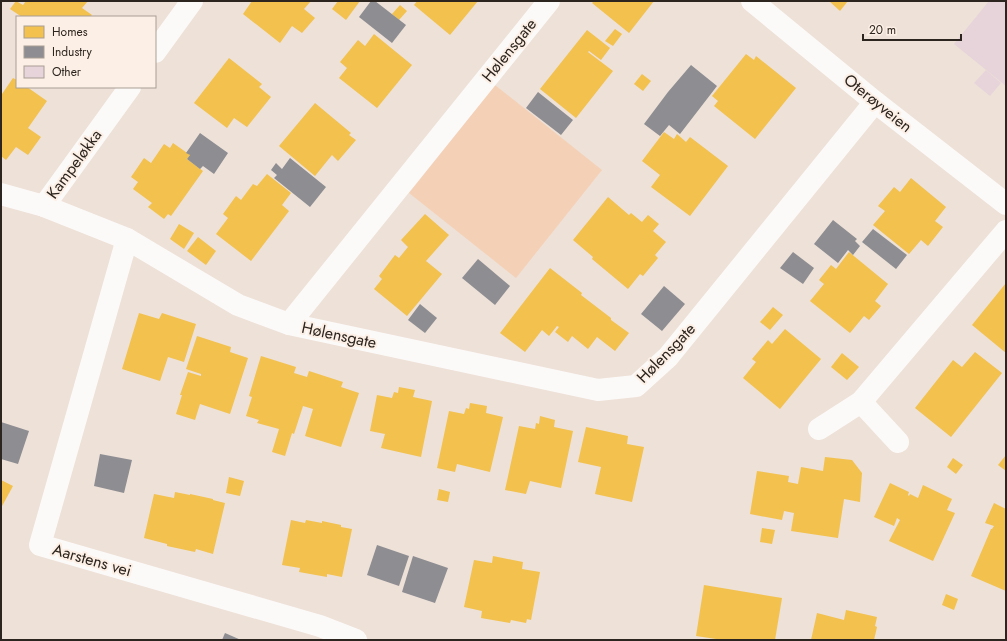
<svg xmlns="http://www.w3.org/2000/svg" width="1007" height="641" viewBox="0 0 1007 641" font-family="Jost,sans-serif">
<rect width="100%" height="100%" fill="#eee1d8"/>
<path fill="#f4d1b6" d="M 495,85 L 602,170 L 516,278 L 409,193 Z"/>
<g fill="#f2c14e">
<path d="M 16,1 L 23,5 L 26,1 L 88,1 L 82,8 L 92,15 L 90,17 L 22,17 L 10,9 Z"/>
<path d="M 252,1 L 311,1 L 304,9 L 315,18 L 302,33 L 292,26 L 280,43 L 243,14 Z"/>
<path d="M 338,1 L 360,1 L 346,20 L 332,9 Z"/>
<path d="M 417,1 L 478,1 L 450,35 L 414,5 Z"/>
<path d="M 594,1 L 654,1 L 629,33 L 592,3 Z"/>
<path d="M 829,1 L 848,1 L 840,11 Z"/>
<path d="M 400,5 L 407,11 L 399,20 L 392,14 Z"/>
<path d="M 615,29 L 622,34 L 613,46 L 605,41 Z"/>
<path d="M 587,30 L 610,48 L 601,60 L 589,51 L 588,52 L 613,71 L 576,118 L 540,89 Z"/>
<path d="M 374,34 L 412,65 L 377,108 L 339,78 L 347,68 L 340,62 L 358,40 L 365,46 Z"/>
<path d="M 746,54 L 754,60 L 756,56 L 796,88 L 755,139 L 714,106 L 718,101 L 712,96 Z"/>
<path d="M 229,58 L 262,84 L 259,87 L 271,97 L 247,127 L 234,118 L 227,128 L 194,103 Z"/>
<path d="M 642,74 L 651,81 L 643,91 L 634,84 Z"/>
<path d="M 13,78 L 17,80 L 17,87 L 27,87 L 47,101 L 28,128 L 41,137 L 28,155 L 16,147 L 6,160 L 1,156 L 1,93 L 2,94 Z"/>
<path d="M 315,103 L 351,133 L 349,135 L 356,140 L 338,161 L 332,155 L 315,176 L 279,146 Z"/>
<path d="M 664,132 L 674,139 L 677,134 L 686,142 L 690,137 L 728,166 L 690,216 L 651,187 L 660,175 L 642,161 Z"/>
<path d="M 173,143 L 190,155 L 187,159 L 203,171 L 171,216 L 168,214 L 164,219 L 148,207 L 152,203 L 133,189 L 138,182 L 131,177 L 144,158 L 151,163 L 164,144 L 170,148 Z"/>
<path d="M 267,174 L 291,193 L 282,205 L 289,211 L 251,261 L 216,234 L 228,218 L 223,214 L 236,196 L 241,200 L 253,184 L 257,186 Z"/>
<path d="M 911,178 L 946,207 L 935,221 L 943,227 L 928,246 L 921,240 L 909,254 L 873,225 L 885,211 L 878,206 L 894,187 L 900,192 Z"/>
<path d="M 608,197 L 629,215 L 631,213 L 642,222 L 648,215 L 659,224 L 653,231 L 666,242 L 655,255 L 658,258 L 643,276 L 640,274 L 628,289 L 592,259 L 593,257 L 573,240 Z"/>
<path d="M 425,214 L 449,235 L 426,261 L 442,274 L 407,316 L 374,289 L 382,279 L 379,276 L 395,255 L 399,258 L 408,247 L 401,240 Z"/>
<path d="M 179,224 L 194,233 L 184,249 L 170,239 Z"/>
<path d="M 198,237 L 216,251 L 206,265 L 187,251 Z"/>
<path d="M 849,252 L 888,284 L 875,301 L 881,306 L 869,320 L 864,316 L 850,333 L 810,301 L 824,284 L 819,280 L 831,265 L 836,269 Z"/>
<path d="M 550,268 L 582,293 L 581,295 L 611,318 L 611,320 L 629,333 L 615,351 L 597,337 L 588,349 L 572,336 L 568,342 L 555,332 L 559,327 L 557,326 L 549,336 L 542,330 L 525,352 L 500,333 Z"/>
<path d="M 1006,283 L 1006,353 L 972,325 Z"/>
<path d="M 773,307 L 783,315 L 770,330 L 760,322 Z"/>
<path d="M 139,313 L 159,319 L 162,313 L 196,324 L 184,362 L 168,357 L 160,381 L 122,369 Z"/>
<path d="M 785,329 L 821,359 L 780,409 L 743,378 L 756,362 L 752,359 L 768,340 L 772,344 Z"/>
<path d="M 197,336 L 231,347 L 230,352 L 248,358 L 230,414 L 200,404 L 195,420 L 176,414 L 182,395 L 180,395 L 188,372 L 201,376 L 201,374 L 186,369 Z"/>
<path d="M 975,352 L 1002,373 L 951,437 L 915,408 L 953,360 L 962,367 Z"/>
<path d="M 842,353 L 859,367 L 847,380 L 831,367 Z"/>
<path d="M 261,356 L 296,367 L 294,373 L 307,377 L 309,371 L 343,382 L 341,387 L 359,393 L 341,447 L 305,436 L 313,409 L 303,406 L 294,434 L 292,433 L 285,456 L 272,452 L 279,429 L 257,423 L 259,420 L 246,416 L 252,397 L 249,396 Z"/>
<path d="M 399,387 L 415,390 L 413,397 L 432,401 L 421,457 L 381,448 L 385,434 L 370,431 L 377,395 L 392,398 L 394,392 L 398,393 Z"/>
<path d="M 470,403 L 487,406 L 486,413 L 503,417 L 490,472 L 457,464 L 455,472 L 437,468 L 449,411 L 464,414 L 466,408 L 469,409 Z"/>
<path d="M 540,416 L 555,420 L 554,427 L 573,431 L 561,488 L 530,481 L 526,494 L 505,490 L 519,426 L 535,429 L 536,423 L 539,424 Z"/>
<path d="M 586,427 L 628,436 L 627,444 L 644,447 L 632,502 L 595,494 L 601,467 L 578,462 Z"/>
<path d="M 1006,455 L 1006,471 L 998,465 Z"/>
<path d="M 825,457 L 852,460 L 862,473 L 860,502 L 844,499 L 838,538 L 791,531 L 794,513 L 784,511 L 782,520 L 750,514 L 757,471 L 789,476 L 788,482 L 798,484 L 801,467 L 823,471 Z"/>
<path d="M 953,458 L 963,465 L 956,474 L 947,467 Z"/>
<path d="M 229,477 L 244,481 L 240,496 L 226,493 Z"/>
<path d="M 1,480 L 13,486 L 1,508 Z"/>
<path d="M 890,483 L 909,492 L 908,495 L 909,496 L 910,494 L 918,498 L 923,485 L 952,499 L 947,510 L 955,513 L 933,561 L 889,541 L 900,520 L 897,518 L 894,526 L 874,517 Z"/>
<path d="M 439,489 L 450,492 L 448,502 L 437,500 Z"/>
<path d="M 175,492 L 190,495 L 190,494 L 213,499 L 213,500 L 225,503 L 213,554 L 196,549 L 195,552 L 167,546 L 167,544 L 144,538 L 154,494 L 174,498 Z"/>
<path d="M 994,503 L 1006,509 L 1006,591 L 971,576 L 991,529 L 992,529 L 994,526 L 985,523 Z"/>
<path d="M 291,520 L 305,523 L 306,520 L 322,523 L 322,521 L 341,525 L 341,527 L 352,529 L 342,577 L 327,574 L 327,577 L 299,572 L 300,568 L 282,565 Z"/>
<path d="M 762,528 L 775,530 L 772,544 L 760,542 Z"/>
<path d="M 493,556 L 523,562 L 522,569 L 540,572 L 531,620 L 527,619 L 526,623 L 511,620 L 510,623 L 481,618 L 482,611 L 464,607 L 474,560 L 492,563 Z"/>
<path d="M 704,585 L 782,598 L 775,640 L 723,640 L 696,636 Z"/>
<path d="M 946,594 L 958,599 L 954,610 L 942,605 Z"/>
<path d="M 846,610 L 877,617 L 875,626 L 877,627 L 874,640 L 811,640 L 817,613 L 844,620 Z"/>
</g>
<g fill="#8d8d92">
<path d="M 371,1 L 375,1 L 406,25 L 392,43 L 359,17 Z"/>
<path d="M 691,65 L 717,86 L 680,134 L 669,125 L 660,136 L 644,124 L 668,92 Z"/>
<path d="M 538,92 L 573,120 L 561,135 L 526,108 Z"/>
<path d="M 200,133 L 228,153 L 214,174 L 203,166 L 200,169 L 187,159 L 190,155 L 186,153 Z"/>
<path d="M 290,158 L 326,187 L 310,207 L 274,178 L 277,175 L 271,170 L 276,163 L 282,169 Z"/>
<path d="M 833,220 L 857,239 L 855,241 L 860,246 L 853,255 L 848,250 L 838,263 L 814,244 Z"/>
<path d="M 873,229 L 907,255 L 896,269 L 862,242 Z"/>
<path d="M 793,252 L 814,268 L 803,284 L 780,268 Z"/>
<path d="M 478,259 L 510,286 L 495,305 L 462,278 Z"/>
<path d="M 664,286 L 685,304 L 662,331 L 641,314 Z"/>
<path d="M 420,304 L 437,318 L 425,333 L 408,320 Z"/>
<path d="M 1,422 L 29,431 L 18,464 L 1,459 Z"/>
<path d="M 100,454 L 132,460 L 124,493 L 94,486 Z"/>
<path d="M 377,545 L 409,556 L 399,586 L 367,575 Z"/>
<path d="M 413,556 L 448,568 L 435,603 L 402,592 Z"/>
<path d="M 225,633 L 241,640 L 222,640 Z"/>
</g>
<g fill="#e6d4da">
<path d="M 989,1 L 1006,1 L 1006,86 L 954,44 Z"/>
<path d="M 986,70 L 1001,83 L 990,96 L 974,83 Z"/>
</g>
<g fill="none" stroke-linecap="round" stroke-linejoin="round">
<g stroke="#fcfaf9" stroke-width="22">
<path d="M 752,1 L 875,102 L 1006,204"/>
<path d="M 155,52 L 192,1"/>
<path d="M 1,194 L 44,206 L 127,239 L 238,305 L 289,324 L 598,390 L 636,386 L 668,357 L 875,102"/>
<path d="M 44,206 L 130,87"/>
<path d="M 127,239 L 40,545 L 320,626 L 356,640"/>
<path d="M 289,324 L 549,1"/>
<path d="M 861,402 L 898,442"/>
<path d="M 819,429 L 861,402 L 1006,231"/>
</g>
</g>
<g text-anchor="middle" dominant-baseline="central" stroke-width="4" stroke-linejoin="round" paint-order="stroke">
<g font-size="16" fill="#2c241e" stroke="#fcefe5">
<text transform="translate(509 50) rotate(-51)">Hølensgate</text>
<text transform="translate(878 103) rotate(39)">Oterøyveien</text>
<text transform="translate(74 164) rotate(-54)">Kampeløkka</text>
<text transform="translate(339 335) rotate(12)">Hølensgate</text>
<text transform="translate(666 353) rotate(-46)">Hølensgate</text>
<text transform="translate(92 560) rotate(16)">Aarstens vei</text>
</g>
</g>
<rect width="1007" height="641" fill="none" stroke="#2c241e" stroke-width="4"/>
<rect x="16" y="16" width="140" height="72" fill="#fcefe5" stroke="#a99e95"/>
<rect x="24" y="26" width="20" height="12" fill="#f2c14e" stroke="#a99e95"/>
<text x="52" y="36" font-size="12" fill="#2c241e">Homes</text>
<rect x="24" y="46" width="20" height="12" fill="#8d8d92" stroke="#a99e95"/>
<text x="52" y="56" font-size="12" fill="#2c241e">Industry</text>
<rect x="24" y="66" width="20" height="12" fill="#e6d4da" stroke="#a99e95"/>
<text x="52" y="76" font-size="12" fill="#2c241e">Other</text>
<path d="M863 34v6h98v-6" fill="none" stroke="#2c241e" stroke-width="2"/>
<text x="869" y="34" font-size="12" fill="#2c241e" stroke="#fcefe5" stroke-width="3" paint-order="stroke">20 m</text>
</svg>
